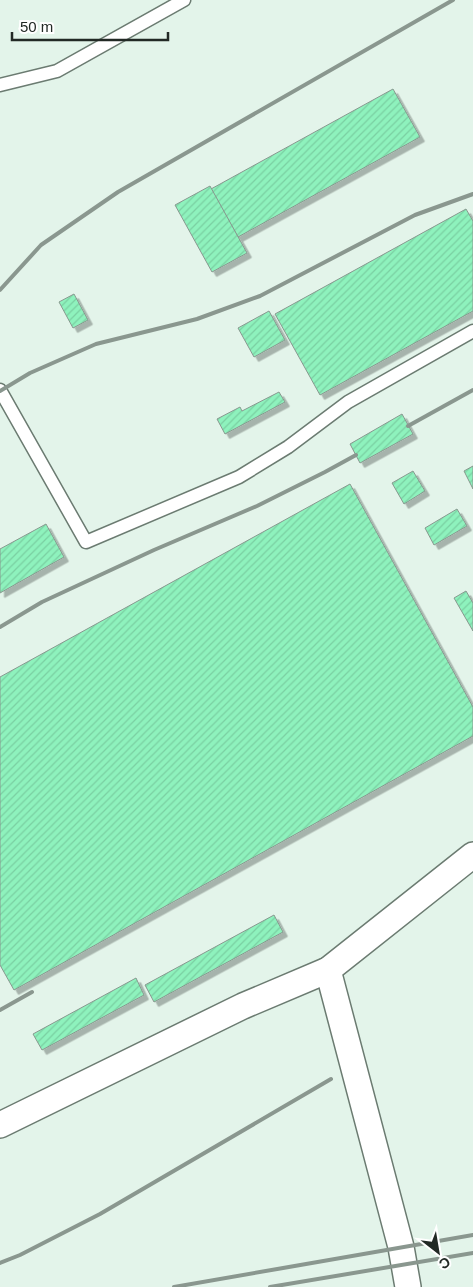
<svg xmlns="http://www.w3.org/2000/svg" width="473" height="1287" viewBox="0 0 473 1287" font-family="Helvetica,sans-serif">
<defs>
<pattern id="building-hatch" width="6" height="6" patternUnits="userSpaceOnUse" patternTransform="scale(1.25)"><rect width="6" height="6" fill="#8ef2bd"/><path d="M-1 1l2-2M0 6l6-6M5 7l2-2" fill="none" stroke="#7ad0a2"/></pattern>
<filter id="shadow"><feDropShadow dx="4.5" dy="4.5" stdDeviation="0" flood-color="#0004"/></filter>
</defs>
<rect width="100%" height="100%" fill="#e3f4ea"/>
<g fill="url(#building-hatch)" stroke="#88988f" filter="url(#shadow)">
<path d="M 393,89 L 420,137 L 238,237 L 211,189 Z"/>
<path d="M 210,186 L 247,253 L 212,272 L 175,205 Z"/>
<path d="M 466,209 L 473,221 L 473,311 L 320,395 L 275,314 Z"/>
<path d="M 74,294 L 88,320 L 73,328 L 59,302 Z"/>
<path d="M 269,311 L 285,340 L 254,357 L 238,328 Z"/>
<path d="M 279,392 L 285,402 L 225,434 L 217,419 L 240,407 L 242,411 Z"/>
<path d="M 402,414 L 413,434 L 360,463 L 350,444 Z"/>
<path d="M 473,466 L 473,489 L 464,471 Z"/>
<path d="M 413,471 L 425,491 L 404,504 L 392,483 Z"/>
<path d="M 350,484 L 473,707 L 473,736 L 14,990 L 0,965 L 0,677 Z"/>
<path d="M 457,509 L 467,526 L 434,545 L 425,528 Z"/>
<path d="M 46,524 L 64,557 L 0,593 L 0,549 Z"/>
<path d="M 466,591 L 473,603 L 473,631 L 454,598 Z"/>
<path d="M 274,915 L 283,932 L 154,1002 L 145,985 Z"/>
<path d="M 136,978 L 144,995 L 42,1050 L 33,1034 Z"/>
</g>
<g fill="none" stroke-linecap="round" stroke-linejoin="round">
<g stroke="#6b7b71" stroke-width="15">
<g id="service">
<path d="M 0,85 L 57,71 L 184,0"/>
<path d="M 0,390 L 86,542 L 239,477 L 288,447 L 348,402 L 473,331"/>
</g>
</g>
<g stroke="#6b7b71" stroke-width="28">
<g id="minor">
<path d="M 328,970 L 401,1247 L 408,1287"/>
<path d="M 0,1125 L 243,1006 L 328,970 L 473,855"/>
</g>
</g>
<use href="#service" stroke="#fff" stroke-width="12"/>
<use href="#minor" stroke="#fff" stroke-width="25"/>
<g stroke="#8a978f" stroke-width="4">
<path d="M 0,290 L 41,245 L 118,192 L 453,0"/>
<path d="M 0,391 L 30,373 L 96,344 L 197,319 L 260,296 L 415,215 L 473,194"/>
<path d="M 408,426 L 473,390"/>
<path d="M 0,627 L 42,602 L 154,550 L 257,506 L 325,472 L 356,455"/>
<path d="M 0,1010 L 32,992"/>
<path d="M 0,1263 L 20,1255 L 100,1214 L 331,1079"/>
<path d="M 174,1287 L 473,1235"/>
<path d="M 270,1287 L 473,1253"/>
</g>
</g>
<g transform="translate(438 1252) rotate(149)" stroke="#ffffff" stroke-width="4" paint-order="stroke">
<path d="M0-4L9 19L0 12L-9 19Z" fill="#222925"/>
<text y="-8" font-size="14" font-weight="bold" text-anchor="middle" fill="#222925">С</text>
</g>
<path d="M12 32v8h156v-8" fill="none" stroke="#222925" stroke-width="2.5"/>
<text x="20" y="32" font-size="15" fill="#222925" stroke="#ffffff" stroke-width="4" paint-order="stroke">50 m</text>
</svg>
